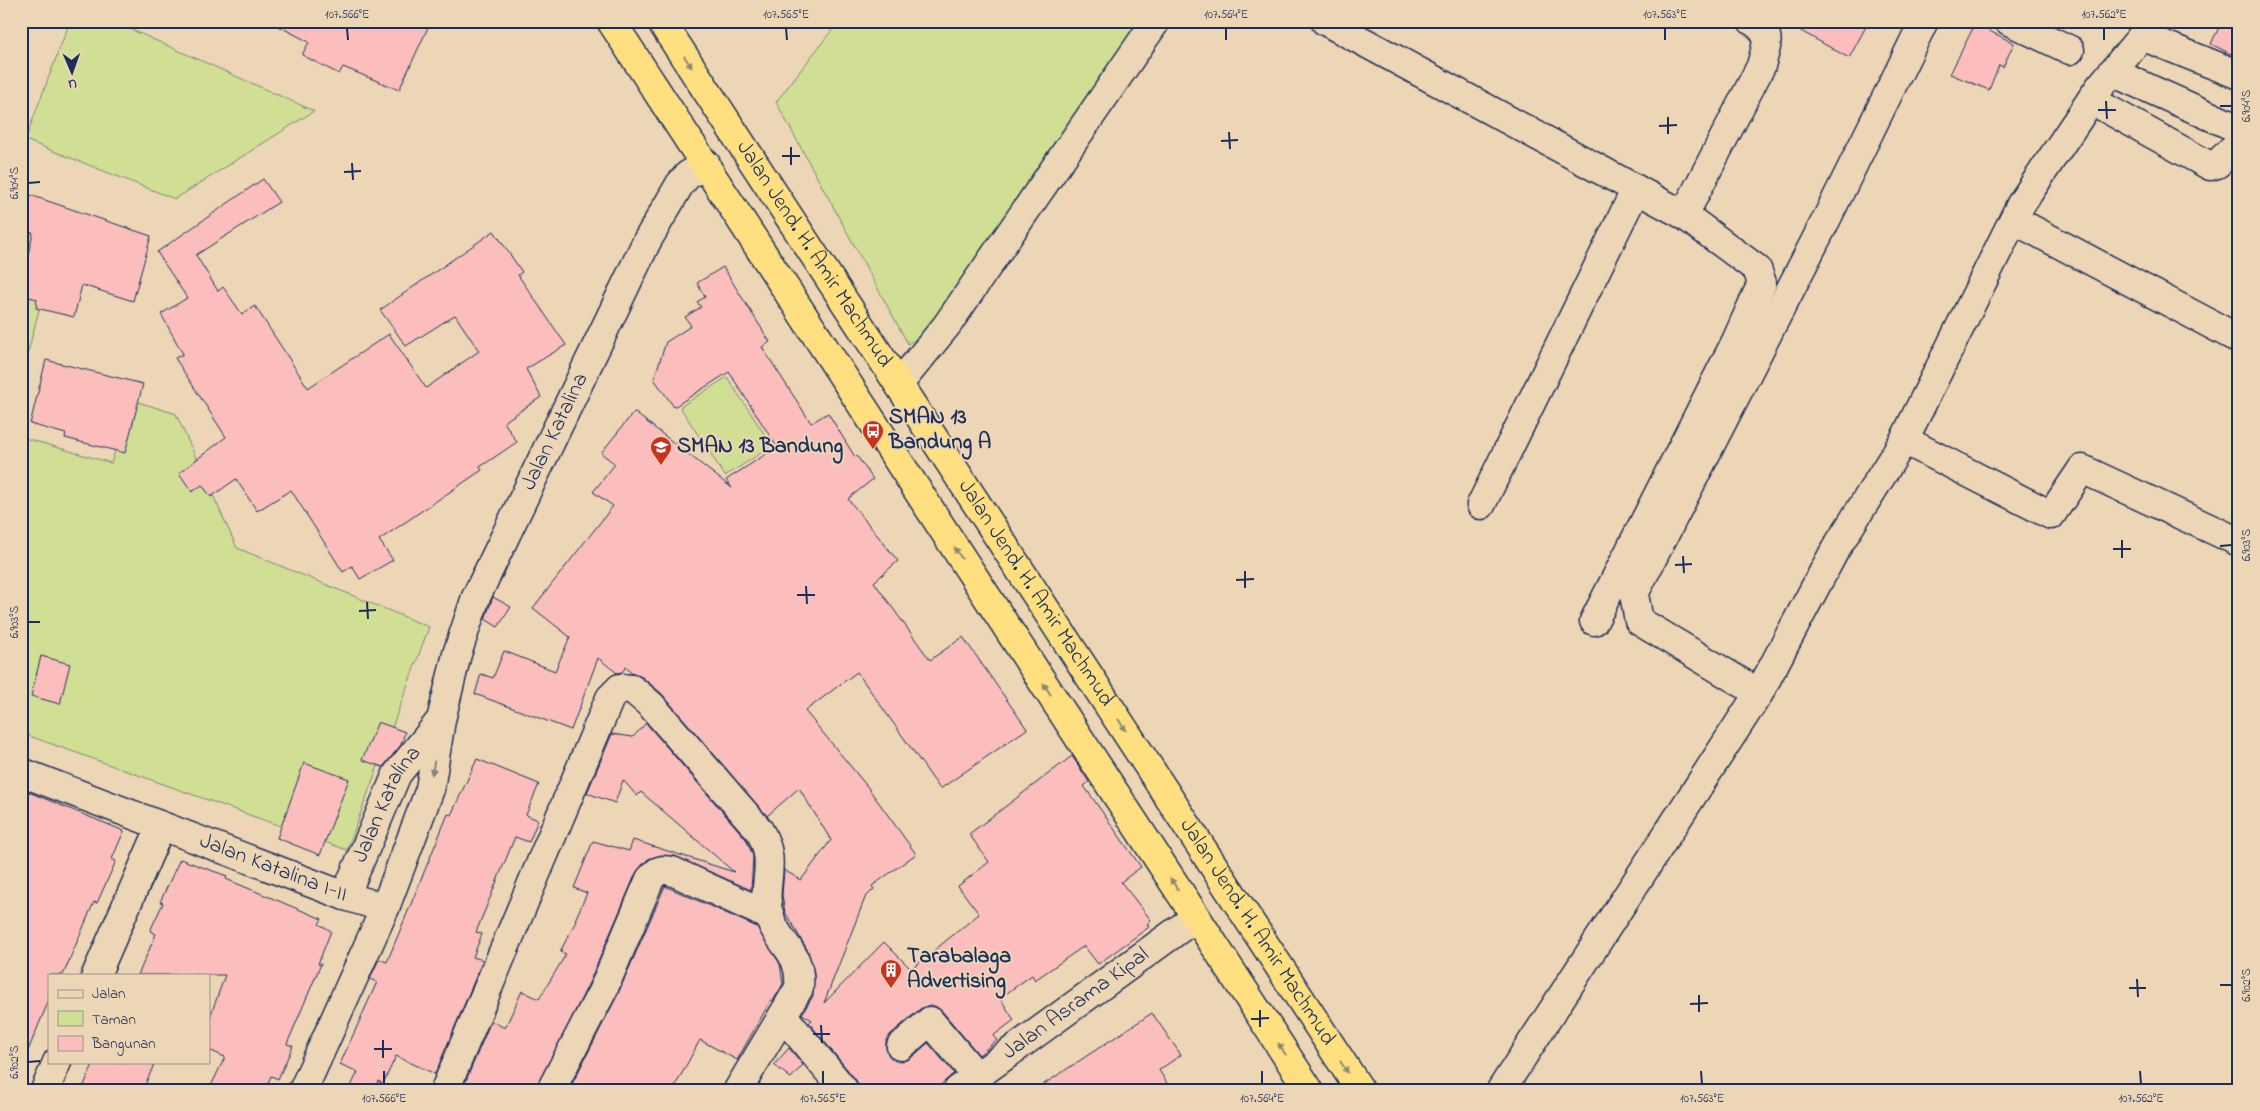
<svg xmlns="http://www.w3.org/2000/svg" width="2260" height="1111" viewBox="0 0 2260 1111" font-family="'Indie Flower',sans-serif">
<rect width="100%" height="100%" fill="#edd6b5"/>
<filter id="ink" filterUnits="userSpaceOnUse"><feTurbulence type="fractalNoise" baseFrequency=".02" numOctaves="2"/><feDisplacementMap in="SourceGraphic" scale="10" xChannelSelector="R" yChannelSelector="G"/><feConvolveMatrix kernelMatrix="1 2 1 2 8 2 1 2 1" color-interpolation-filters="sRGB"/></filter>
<g filter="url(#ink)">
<g fill="#d0df93" stroke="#768778">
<path d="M 70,21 L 112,21 L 314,111 L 175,199 L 25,140 Z"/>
<path d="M 839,21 L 1139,21 L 945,319 L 908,344 L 776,102 Z"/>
<path d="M 21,279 L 45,287 L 21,379 Z"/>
<path d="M 727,377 L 772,446 L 725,476 L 680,407 Z"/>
<path d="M 132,400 L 176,414 L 237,548 L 429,627 L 347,850 L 21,733 L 21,437 L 111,463 Z"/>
</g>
<g fill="#fbbebc" stroke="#1b2f5e">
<path d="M 269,21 L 431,21 L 399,90 L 343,67 L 339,74 L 302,55 L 309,42 Z"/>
<path d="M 1783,21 L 1869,21 L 1849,58 Z"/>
<path d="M 2222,21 L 2239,21 L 2239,58 L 2211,44 Z"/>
<path d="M 1975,24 L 2014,43 L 2003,67 L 1999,65 L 1989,90 L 1950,74 Z"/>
<path d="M 263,179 L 279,202 L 196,255 L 218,291 L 223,287 L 242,314 L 255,306 L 308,388 L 389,334 L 426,388 L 479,351 L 455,315 L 406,346 L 380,310 L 494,231 L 522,272 L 518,275 L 566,345 L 526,369 L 541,397 L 504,422 L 517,442 L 480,467 L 482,470 L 379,540 L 393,560 L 360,579 L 352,566 L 343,572 L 291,490 L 257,511 L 236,479 L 211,497 L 202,485 L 192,492 L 179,473 L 226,437 L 175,358 L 183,354 L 161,314 L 187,298 L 157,252 Z"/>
<path d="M 21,192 L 151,236 L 133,301 L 82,285 L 74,317 L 36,308 L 37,299 L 21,295 L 21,285 L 33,233 L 21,229 Z"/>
<path d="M 723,267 L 770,342 L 762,347 L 811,423 L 828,413 L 855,457 L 857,456 L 873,479 L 848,499 L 898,561 L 874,582 L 930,660 L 963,637 L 1027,729 L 940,789 L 857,672 L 805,711 L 866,785 L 916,854 L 872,886 L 874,889 L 865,898 L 824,1003 L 884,942 L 911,969 L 979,914 L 958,886 L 989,862 L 969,834 L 1072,756 L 1089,782 L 1084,786 L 1141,867 L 1121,882 L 1151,920 L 1147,924 L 1149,927 L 1098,964 L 1084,946 L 1035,980 L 1032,975 L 1000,998 L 1014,1020 L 993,1036 L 997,1040 L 979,1055 L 942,1011 L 935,1006 L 927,1006 L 920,1009 L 891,1034 L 886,1040 L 886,1048 L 889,1056 L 895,1061 L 903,1061 L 911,1058 L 928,1043 L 954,1073 L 935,1090 L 859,1090 L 856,1080 L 809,1023 L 812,1020 L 802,1014 L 813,996 L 814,973 L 808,951 L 785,912 L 782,895 L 784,870 L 801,880 L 831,840 L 799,788 L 767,816 L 661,693 L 642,677 L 631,673 L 626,667 L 622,672 L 617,673 L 598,658 L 571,730 L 475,694 L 481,674 L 493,678 L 504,651 L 555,671 L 570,637 L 533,608 L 613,506 L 593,492 L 615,464 L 601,453 L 634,412 L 732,488 L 726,480 L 777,447 L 729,372 L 674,407 L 654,379 L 666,342 L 691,326 L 685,317 L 701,307 L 697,302 L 705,297 L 697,283 Z"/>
<path d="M 46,360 L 143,384 L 125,453 L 65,438 L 66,434 L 30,424 Z"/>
<path d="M 493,597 L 511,607 L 498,627 L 485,619 Z"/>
<path d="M 41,656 L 70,664 L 60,704 L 31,696 Z"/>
<path d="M 378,722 L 405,732 L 401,745 L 383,767 L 362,760 Z"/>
<path d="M 646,723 L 746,839 L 753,856 L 751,890 L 675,856 L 661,855 L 648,859 L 636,873 L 589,983 L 536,1090 L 462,1090 L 491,1021 L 505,1028 L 522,991 L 539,999 L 566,954 L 560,952 L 576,921 L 575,920 L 587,893 L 574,888 L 593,841 L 629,851 L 633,840 L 734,872 L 641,792 L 637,796 L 623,780 L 615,803 L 587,793 L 612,734 L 633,737 Z"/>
<path d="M 477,759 L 539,784 L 526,815 L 538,820 L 529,842 L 515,837 L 476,932 L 482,934 L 473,957 L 483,960 L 435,1074 L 396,1056 L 383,1084 L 378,1081 L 374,1090 L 349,1090 L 358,1072 L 340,1064 L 377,982 L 370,979 L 379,959 L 387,962 L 448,814 L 451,815 Z"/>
<path d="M 304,763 L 349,779 L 320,855 L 277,838 Z"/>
<path d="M 21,789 L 124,831 L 112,859 L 116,861 L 97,903 L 94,902 L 63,975 L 49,975 L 49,1000 L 22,1065 Z"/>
<path d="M 180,859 L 227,876 L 226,879 L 322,919 L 319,924 L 331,931 L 318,964 L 321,964 L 287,1044 L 293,1046 L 278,1079 L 271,1076 L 265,1090 L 209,1090 L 225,1057 L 209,1050 L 209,1020 L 225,975 L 138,975 L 156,934 L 150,931 L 163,903 L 160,902 Z"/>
<path d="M 665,886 L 757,927 L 780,964 L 783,984 L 773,1001 L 771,1000 L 737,1060 L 700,1040 L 673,1090 L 569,1090 L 617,996 Z"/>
<path d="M 1152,1013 L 1181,1055 L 1159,1070 L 1171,1090 L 1035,1090 Z"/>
<path d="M 789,1048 L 803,1065 L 791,1078 L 774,1065 Z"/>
<path d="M 94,1062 L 155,1062 L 143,1090 L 82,1090 Z"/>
</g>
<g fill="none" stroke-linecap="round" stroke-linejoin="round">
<g stroke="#1b2f5e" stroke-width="31">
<g id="minor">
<path d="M 1325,21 L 1684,215 L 1757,269 L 1762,283 L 1736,341 L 1594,621"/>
<path d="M 2009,21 L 2070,50"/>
<path d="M 2142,36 L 2239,75"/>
<path d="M 2112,72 L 2239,129"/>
<path d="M 2091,100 L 2210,166 L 2217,164 L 2239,143"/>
<path d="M 1684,215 L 1761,66 C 1766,45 1774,34 1752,21"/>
<path d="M 2014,220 L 2239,339"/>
<path d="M 899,384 L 947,325 L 1156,21"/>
<path d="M 1904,440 L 2051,515 L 2082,469 L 2239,542"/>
<path d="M 1481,505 L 1636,189"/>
<path d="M 1759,693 L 1639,621 L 1634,594 L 1827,218 L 1924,21"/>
<path id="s1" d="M 21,772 L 345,896 L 385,908"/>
<path id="s2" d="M 345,896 L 397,774 L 440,721"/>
<path d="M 96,975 L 161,826"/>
<path d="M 784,1017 L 844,1090"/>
<path d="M 901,1046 L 930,1021 L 976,1075"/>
<path d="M 45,1090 L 57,1062"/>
<path id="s3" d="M 303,1090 L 385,908 L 430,789 L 441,720 L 457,654 L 476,597 L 647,241 L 680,184 L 688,175 L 706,164"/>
<path d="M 445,1090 L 610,698 L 620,688 L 632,689 L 651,705 L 759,830 C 780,865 759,885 770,918 C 780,947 802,951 799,988 L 738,1090"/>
<path d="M 551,1090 L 603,990 L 650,879 C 657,870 661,869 672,871 L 770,916"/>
<path id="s4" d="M 958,1090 L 1196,917"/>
<path d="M 1501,1090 L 1759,693 L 1835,550 L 1904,440 L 2021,204 L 2099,88 L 2142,36 L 2148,21"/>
</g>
</g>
<g stroke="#1b2f5e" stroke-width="31">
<g id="trunk">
<path d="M 611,21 L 1309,1090"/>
<path id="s5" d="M 661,21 L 1360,1090"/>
</g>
</g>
<use href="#minor" stroke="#edd6b5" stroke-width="28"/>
<use href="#trunk" stroke="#ffdf80" stroke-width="28"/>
</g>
<defs><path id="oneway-solid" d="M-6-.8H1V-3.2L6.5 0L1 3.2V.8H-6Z" transform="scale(1.25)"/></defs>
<g fill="#8d876f">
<use href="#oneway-solid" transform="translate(688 62) rotate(57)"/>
<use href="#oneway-solid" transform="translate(958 553) rotate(-123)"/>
<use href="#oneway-solid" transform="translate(1047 689) rotate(-123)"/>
<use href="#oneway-solid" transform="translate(1122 725) rotate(57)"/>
<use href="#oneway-solid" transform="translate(1174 884) rotate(-123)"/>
<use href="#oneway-solid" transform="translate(1282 1049) rotate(-123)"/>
<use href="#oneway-solid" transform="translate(1344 1067) rotate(57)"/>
</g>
<use fill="#84828a" href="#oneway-solid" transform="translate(433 768) rotate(100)"/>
</g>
<path fill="none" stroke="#1b2f5e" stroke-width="2" d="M 347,28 L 348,40M 786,28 L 787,40M 1226,28 L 1226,40M 1665,28 L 1665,40M 2104,28 L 2104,40M 2106,101 L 2107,119M 2220,106 L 2232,106M 2098,110 L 2116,110M 1668,117 L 1668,134M 1659,126 L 1677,125M 1229,132 L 1230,149M 1221,141 L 1238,140M 791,147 L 791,165M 782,156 L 800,156M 352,163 L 353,180M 344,172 L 361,171M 28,183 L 40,182M 2122,540 L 2122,558M 2220,546 L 2232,545M 2113,549 L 2131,549M 1683,556 L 1684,573M 1675,565 L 1692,564M 1245,571 L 1245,588M 1236,580 L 1254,579M 806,586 L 807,604M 797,595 L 815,595M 367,602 L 368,619M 359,611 L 376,610M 28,622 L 40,622M 2137,979 L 2138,997M 2220,985 L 2232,985M 2129,988 L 2146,988M 1699,995 L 1699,1012M 1690,1004 L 1708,1003M 1260,1010 L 1260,1027M 1251,1019 L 1269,1018M 821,1025 L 822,1043M 813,1034 L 830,1034M 383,1040 L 383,1058M 374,1049 L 392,1049M 28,1062 L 40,1061M 384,1071 L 384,1084M 823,1071 L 823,1084M 1262,1071 L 1262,1084M 1701,1071 L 1702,1084M 2140,1071 L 2141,1084"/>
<defs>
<g id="bus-pin" transform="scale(1.125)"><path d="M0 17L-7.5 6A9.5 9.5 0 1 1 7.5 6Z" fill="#c8321e" stroke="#edd6b5"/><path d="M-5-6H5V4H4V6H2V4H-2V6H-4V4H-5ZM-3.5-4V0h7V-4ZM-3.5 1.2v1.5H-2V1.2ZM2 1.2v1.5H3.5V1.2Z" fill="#fff"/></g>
<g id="school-pin" transform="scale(1.125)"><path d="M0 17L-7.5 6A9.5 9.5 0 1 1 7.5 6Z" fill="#c8321e" stroke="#edd6b5"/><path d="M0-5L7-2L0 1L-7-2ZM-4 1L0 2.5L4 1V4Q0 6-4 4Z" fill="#fff"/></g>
<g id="building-pin" transform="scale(1.125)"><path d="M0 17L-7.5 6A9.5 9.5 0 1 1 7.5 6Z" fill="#c8321e" stroke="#edd6b5"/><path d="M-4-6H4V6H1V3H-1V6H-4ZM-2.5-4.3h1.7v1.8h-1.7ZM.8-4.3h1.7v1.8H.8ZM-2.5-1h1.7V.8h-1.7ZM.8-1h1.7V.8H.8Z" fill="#fff"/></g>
</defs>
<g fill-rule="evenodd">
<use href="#bus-pin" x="873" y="431"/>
<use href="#school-pin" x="661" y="447"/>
<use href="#building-pin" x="891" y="970"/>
</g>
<g text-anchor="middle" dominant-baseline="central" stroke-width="4" stroke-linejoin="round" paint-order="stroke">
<g font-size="22" fill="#1b2f5e" stroke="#edd6b5">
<text stroke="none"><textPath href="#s5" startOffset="279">Jalan Jend. H. Amir Machmud</textPath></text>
<text stroke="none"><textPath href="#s3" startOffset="708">Jalan Katalina</textPath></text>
<text stroke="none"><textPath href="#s5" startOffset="684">Jalan Jend. H. Amir Machmud</textPath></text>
<text stroke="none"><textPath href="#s2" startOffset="101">Jalan Katalina</textPath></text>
<text stroke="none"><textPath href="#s1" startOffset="270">Jalan Katalina I-II</textPath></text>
<text stroke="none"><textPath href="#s5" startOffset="1089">Jalan Jend. H. Amir Machmud</textPath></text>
<text stroke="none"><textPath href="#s4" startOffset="146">Jalan Asrama Kipal</textPath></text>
</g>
<g font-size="22" font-weight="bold" fill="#1b2f5e" stroke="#edd6b5" text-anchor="start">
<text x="889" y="418">SMAN 13<tspan x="889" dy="25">Bandung A</tspan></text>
<text x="677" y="447">SMAN 13 Bandung</text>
<text x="907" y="957">Tarabalaga<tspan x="907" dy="25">Advertising</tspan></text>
</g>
</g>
<rect width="2260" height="1111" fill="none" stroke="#edd6b5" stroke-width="55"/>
<rect x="48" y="974" width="162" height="90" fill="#edd6b5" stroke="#999392"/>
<rect x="58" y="990" width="25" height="8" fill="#edd6b5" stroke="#999392"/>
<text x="92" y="998" font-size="15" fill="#1b2f5e">Jalan</text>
<rect x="58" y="1011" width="25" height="15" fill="#d0df93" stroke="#999392"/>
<text x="92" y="1024" font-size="15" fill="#1b2f5e">Taman</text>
<rect x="58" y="1036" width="25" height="15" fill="#fbbebc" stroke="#999392"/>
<text x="92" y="1048" font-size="15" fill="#1b2f5e">Bangunan</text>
<g transform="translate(72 72) rotate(178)" stroke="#edd6b5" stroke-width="4" paint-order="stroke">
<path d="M0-4L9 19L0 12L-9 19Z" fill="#1b2f5e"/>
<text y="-8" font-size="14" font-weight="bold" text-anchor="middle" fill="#1b2f5e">U</text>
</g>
<rect x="28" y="28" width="2204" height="1056" fill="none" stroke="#1b2f5e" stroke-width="2"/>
<g font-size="12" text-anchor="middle" fill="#1b2f5e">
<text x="347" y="18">107.566°E</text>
<text x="786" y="18">107.565°E</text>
<text x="1226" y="18">107.564°E</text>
<text x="1665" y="18">107.563°E</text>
<text x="2104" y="18">107.562°E</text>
<text transform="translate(2246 106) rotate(-90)" y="4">6.904°S</text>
<text transform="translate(14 183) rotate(-90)" y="4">6.904°S</text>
<text transform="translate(2246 545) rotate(-90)" y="4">6.903°S</text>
<text transform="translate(14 622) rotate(-90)" y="4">6.903°S</text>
<text transform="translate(2246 985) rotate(-90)" y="4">6.902°S</text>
<text transform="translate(14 1062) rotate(-90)" y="4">6.902°S</text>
<text x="384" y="1102">107.566°E</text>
<text x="823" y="1102">107.565°E</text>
<text x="1262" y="1102">107.564°E</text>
<text x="1702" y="1102">107.563°E</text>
<text x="2141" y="1102">107.562°E</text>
</g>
</svg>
